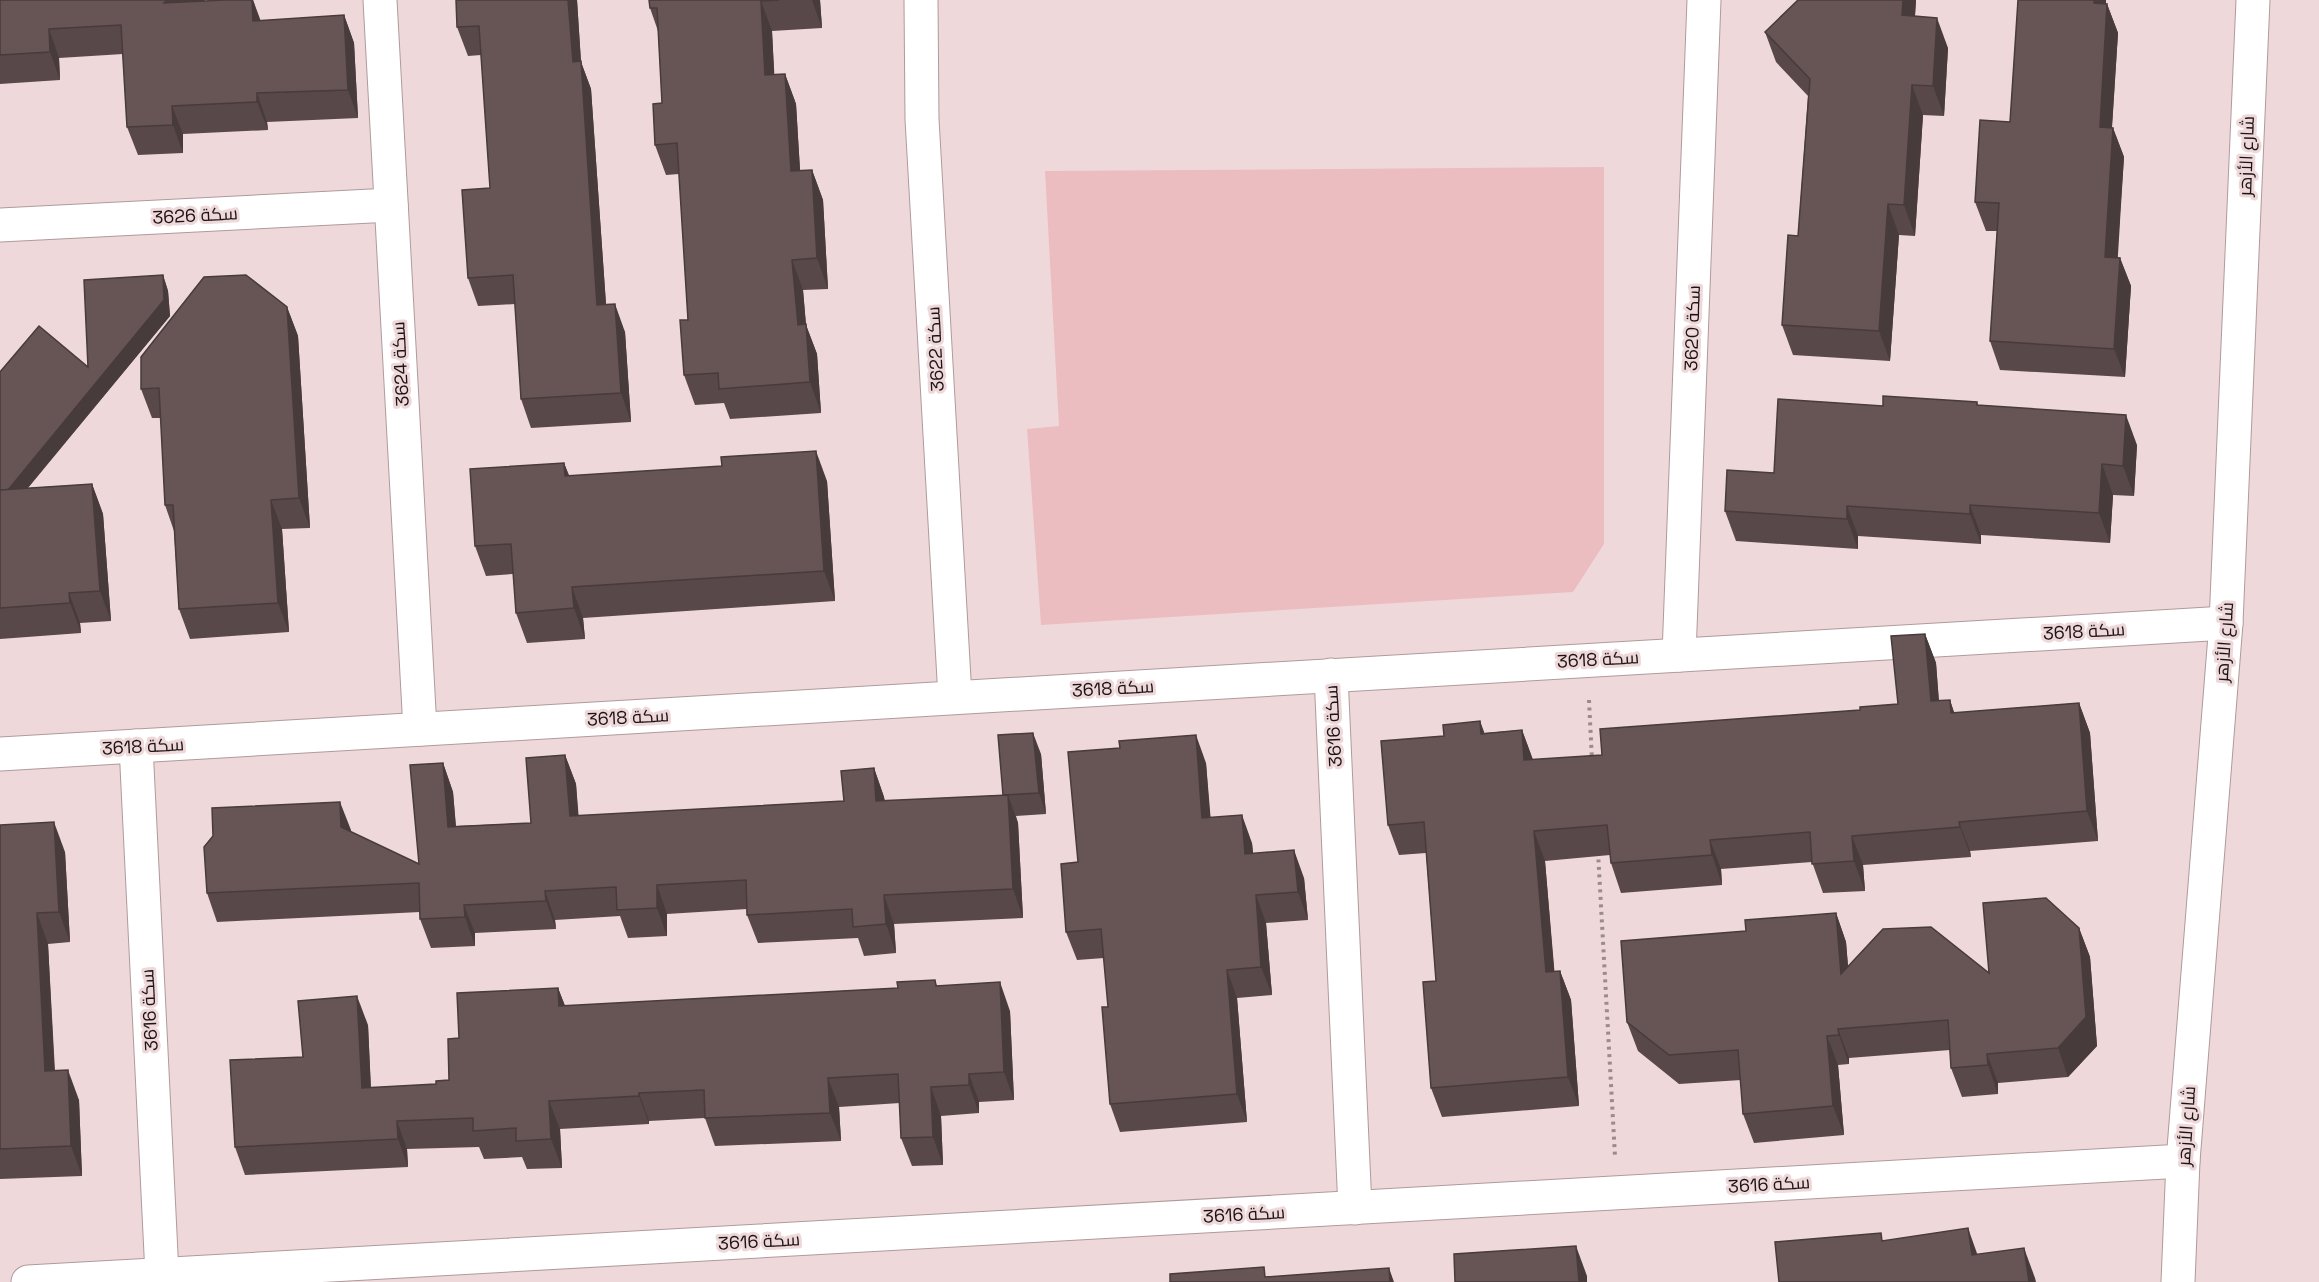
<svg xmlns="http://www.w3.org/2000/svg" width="2319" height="1282" viewBox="0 0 2319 1282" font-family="'Space Grotesk',Cairo,sans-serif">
<rect width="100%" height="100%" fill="#efd8da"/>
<path fill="#ebbdc1" d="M 1604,167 L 1604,544 L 1573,592 L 1041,625 L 1027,429 L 1059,426 L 1045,171 Z"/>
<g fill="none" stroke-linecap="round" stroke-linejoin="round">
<g stroke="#b09a9c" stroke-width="35">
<g id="minor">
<path d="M 380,0 L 420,729"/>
<path d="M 921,0 L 922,119 L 955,697"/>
<path d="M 0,225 L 391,205"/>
<path d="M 1679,655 L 1704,0"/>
<path d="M 1331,675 L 1355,1208"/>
<path d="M 136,746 L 162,1274"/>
<path d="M 0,754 L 2226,623"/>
<path d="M 28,1282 L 2183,1161"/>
<path d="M 2178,1282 L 2183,1161 L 2226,623 L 2253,0"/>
</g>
</g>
<g stroke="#9c8b8c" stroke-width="4" stroke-dasharray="3 4.5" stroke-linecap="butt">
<path d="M 1589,700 L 1592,761"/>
<path d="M 1598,852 L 1615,1156"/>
</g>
<use href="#minor" stroke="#fff" stroke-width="33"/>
</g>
<g fill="#594849">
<path d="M 0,0 L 205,0 L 204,1 L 253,0 L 260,21 L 344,15 L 354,43 L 358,118 L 267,122 L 268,130 L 183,134 L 183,153 L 138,155 L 127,127 L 123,54 L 59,58 L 60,80 L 0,84 Z"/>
<path d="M 456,0 L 577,0 L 581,62 L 591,89 L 606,304 L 625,332 L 631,422 L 531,428 L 521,399 L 515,304 L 478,306 L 468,278 L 490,188 L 481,55 L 468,56 L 457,27 Z"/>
<path d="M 649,0 L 820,0 L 822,28 L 772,31 L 774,74 L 785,74 L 796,104 L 800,171 L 812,170 L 823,200 L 828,289 L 803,290 L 806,325 L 817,354 L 821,413 L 730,419 L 724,403 L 695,405 L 684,375 L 688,320 L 679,174 L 666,175 L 655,145 L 662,103 L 658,31 L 650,8 Z"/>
<path d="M 1916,0 L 1915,16 L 1948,48 L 1944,116 L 1923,115 L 1915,236 L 1899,235 L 1890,361 L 1793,355 L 1782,325 L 1798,236 L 1808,96 L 1776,62 L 1765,32 Z"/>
<path d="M 2018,0 L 2106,0 L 2106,4 L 2107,4 L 2118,33 L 2112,128 L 2113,128 L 2124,157 L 2117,257 L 2120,258 L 2131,286 L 2125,377 L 2000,370 L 1990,341 L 1997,231 L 1986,231 L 1975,202 L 2010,122 Z"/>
<path d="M 163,275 L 168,291 L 170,316 L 28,488 L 92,484 L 103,514 L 111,621 L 80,623 L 81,633 L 0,639 L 0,372 L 88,367 Z"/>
<path d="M 287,307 L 298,336 L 310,528 L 282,529 L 289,632 L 190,639 L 179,609 L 174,531 L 165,505 L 161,418 L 152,418 L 141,389 Z"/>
<path d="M 1977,402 L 1978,405 L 2137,445 L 2134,496 L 2113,495 L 2110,543 L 1981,535 L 1981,544 L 1858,536 L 1858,549 L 1736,541 L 1725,511 L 1774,473 L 1883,406 Z"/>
<path d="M 564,463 L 569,475 L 827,481 L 835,601 L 583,618 L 585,639 L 527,643 L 516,613 L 513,574 L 486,576 L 475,546 Z"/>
<path d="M 1925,634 L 1936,663 L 1939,701 L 1950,700 L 1954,713 L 2079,703 L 2090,733 L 2098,841 L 1970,851 L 1971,857 L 1863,865 L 1865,891 L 1823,893 L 1812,862 L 1721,869 L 1722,885 L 1621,893 L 1611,863 L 1610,855 L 1545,861 L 1554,971 L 1560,971 L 1571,1000 L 1579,1106 L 1442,1117 L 1431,1088 L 1436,981 L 1426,853 L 1399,855 L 1388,825 L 1444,736 L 1480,721 L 1484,733 L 1522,730 L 1533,760 L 1602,755 L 1898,704 Z"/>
<path d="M 1041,754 L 1046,814 L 1016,816 L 1018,823 L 1023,918 L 894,924 L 896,953 L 864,956 L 858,938 L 758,943 L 747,915 L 747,909 L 667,914 L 667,936 L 628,938 L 620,916 L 555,920 L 556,929 L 475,933 L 475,946 L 431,948 L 420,919 L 420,912 L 217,922 L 207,893 L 351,830 L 351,832 L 419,864 L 443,763 L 453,792 L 456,826 L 531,823 L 565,755 L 576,784 L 578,816 L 844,801 L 874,768 L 884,797 L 885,801 L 1003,795 Z"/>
<path d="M 1206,763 L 1210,818 L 1252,843 L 1253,854 L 1304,878 L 1308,920 L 1266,923 L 1272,995 L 1237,998 L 1247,1122 L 1120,1132 L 1110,1104 L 1108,1007 L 1104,958 L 1077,960 L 1066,932 L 1078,862 Z"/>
<path d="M 0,825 L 65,852 L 70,942 L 48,944 L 55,1071 L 79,1100 L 82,1176 L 0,1179 Z"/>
<path d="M 1836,913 L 1846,942 L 1848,966 L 1989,973 L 2079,928 L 2090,957 L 2097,1046 L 2068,1077 L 1998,1083 L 1998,1094 L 1962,1097 L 1951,1068 L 1950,1050 L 1849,1058 L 1849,1064 L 1838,1065 L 1844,1135 L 1754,1143 L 1743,1114 L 1741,1080 L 1679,1084 L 1638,1051 L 1627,1022 L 1746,931 Z"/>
<path d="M 935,980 L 937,986 L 1010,1011 L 1014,1100 L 979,1102 L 979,1113 L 941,1116 L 943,1165 L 912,1166 L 901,1138 L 900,1103 L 839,1107 L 841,1141 L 715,1146 L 705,1118 L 649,1121 L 649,1124 L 560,1129 L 562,1168 L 527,1169 L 522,1157 L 484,1159 L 479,1147 L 407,1149 L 408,1167 L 245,1175 L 235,1147 L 303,1057 L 368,1025 L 371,1088 L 436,1084 L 449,1080 L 459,1038 L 558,988 L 565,1006 L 898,988 Z"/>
</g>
<g fill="#483b3c">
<path d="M 167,0 L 205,0 L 175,31 L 164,3 Z"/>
<path d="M 253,0 L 263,27 L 253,21 Z"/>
<path d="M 568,0 L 577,0 L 581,62 L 591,89 L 608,333 L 597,305 L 573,62 Z"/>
<path d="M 812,0 L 820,0 L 822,28 Z"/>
<path d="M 1903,0 L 1916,0 L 1913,45 L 1902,15 Z"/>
<path d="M 2094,0 L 2106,0 L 2104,32 L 2094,3 Z"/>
<path d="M 761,1 L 772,31 L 776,105 L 765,75 Z"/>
<path d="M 2107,4 L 2118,33 L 2110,156 L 2100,127 Z"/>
<path d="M 344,15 L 354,43 L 358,118 L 348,90 Z"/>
<path d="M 1937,18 L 1948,48 L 1944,116 L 1933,86 Z"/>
<path d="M 49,29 L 59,58 L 60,80 L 50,52 Z"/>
<path d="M 785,74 L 796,104 L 802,202 L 791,171 Z"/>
<path d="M 1912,85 L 1923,115 L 1915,236 L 1904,205 Z"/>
<path d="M 257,93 L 267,122 L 268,130 L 257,102 Z"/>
<path d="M 172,106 L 183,134 L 183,153 L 173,125 Z"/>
<path d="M 2113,128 L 2124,157 L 2116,286 L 2105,257 Z"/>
<path d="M 812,170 L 823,200 L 828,289 L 817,258 Z"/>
<path d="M 1888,204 L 1899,235 L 1890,361 L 1879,331 Z"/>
<path d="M 2120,258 L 2131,286 L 2125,377 L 2114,349 Z"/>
<path d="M 792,260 L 803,290 L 806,325 L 817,354 L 821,413 L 810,382 L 798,325 Z"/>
<path d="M 163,275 L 168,291 L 170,316 L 6,514 L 1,499 Z"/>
<path d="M 615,304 L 625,332 L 631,422 L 621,393 Z"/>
<path d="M 287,307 L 298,336 L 310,528 L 299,498 Z"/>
<path d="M 2126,415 L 2137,445 L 2134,496 L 2123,466 Z"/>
<path d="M 816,451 L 827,481 L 835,601 L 824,571 Z"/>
<path d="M 564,463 L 575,493 L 565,476 Z"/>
<path d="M 2102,464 L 2113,495 L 2110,543 L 2099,513 Z"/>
<path d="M 92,484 L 103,514 L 111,621 L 100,591 Z"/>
<path d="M 271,500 L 282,529 L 289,632 L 278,603 Z"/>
<path d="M 1970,505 L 1981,535 L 1981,544 L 1970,514 Z"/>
<path d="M 1847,506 L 1858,536 L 1858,549 L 1847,519 Z"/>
<path d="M 572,587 L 583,618 L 585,639 L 574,608 Z"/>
<path d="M 69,593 L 80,623 L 81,633 L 70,603 Z"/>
<path d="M 1925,634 L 1936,663 L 1941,731 L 1931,701 Z"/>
<path d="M 1950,700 L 1960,730 L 1951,713 Z"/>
<path d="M 2079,703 L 2090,733 L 2098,841 L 2087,811 Z"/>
<path d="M 1480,721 L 1491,751 L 1481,734 Z"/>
<path d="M 1522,730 L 1533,760 L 1524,760 Z"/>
<path d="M 1033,733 L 1041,754 L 1046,814 L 1039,793 Z"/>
<path d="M 1196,735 L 1206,763 L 1213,846 L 1202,818 Z"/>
<path d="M 565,755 L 576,784 L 581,845 L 570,816 Z"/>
<path d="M 443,763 L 453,792 L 458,855 L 448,827 Z"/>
<path d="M 874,768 L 884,797 L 887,830 L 876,801 Z"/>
<path d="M 1008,795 L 1018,823 L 1023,918 L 1013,889 Z"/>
<path d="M 340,802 L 351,830 L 352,856 L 341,827 Z"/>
<path d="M 1242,815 L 1252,843 L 1256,882 L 1245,854 Z"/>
<path d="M 54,822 L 65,852 L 70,942 L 59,912 Z"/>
<path d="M 1959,822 L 1970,851 L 1971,857 L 1960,827 Z"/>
<path d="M 1534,831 L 1545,861 L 1557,1001 L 1546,972 Z"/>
<path d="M 1852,836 L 1863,865 L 1865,891 L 1854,861 Z"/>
<path d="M 1710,840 L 1721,869 L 1722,885 L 1712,855 Z"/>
<path d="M 1294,850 L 1304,878 L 1308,920 L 1298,892 Z"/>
<path d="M 657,885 L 667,914 L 667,936 L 657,908 Z"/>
<path d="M 545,891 L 555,920 L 556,929 L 546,901 Z"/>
<path d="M 884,895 L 894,924 L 896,953 L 886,924 Z"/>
<path d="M 1256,895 L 1266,923 L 1272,995 L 1261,967 Z"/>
<path d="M 464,905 L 475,933 L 475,946 L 465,917 Z"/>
<path d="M 37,913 L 48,944 L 56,1101 L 45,1071 Z"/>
<path d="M 1836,913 L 1846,942 L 1851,1003 L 1841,974 Z"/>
<path d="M 2079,928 L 2090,957 L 2097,1046 L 2068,1077 L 2058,1048 Z"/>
<path d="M 1227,970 L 1237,998 L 1247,1122 L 1237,1094 Z"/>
<path d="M 1560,971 L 1571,1000 L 1579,1106 L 1568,1077 Z"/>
<path d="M 1000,982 L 1010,1011 L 1014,1100 L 1004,1072 Z"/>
<path d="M 558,988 L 569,1016 L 559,1006 Z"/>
<path d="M 357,996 L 368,1025 L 372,1116 L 362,1088 Z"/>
<path d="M 1838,1029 L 1849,1058 L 1849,1064 L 1839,1035 Z"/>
<path d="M 1827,1036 L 1838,1065 L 1844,1135 L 1833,1106 Z"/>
<path d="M 1987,1054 L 1998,1083 L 1998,1094 L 1988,1065 Z"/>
<path d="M 68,1070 L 79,1100 L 82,1176 L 71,1146 Z"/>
<path d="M 969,1074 L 979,1102 L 979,1113 L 969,1085 Z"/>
<path d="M 828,1078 L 839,1107 L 841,1141 L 830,1113 Z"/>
<path d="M 931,1087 L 941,1116 L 943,1165 L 933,1137 Z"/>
<path d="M 639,1093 L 649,1121 L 649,1124 L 639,1096 Z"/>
<path d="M 549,1101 L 560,1129 L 562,1168 L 551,1139 Z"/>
<path d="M 397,1121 L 407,1149 L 408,1167 L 398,1139 Z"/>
<path d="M 1968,1228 L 1979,1259 L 1972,1255 Z"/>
<path d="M 1576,1246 L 1587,1276 L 1587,1282 L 1579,1282 Z"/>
<path d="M 2024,1248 L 2035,1278 L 2036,1282 L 2029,1282 Z"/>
<path d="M 1389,1268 L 1394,1282 L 1390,1282 Z"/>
</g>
<g fill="#675455" stroke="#483b3c" stroke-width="1.5">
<path d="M 0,0 L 167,0 L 164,3 L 225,0 L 252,0 L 253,21 L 344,15 L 348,90 L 257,93 L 257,102 L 172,106 L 173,125 L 127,127 L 121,25 L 49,29 L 50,52 L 0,55 Z"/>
<path d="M 456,0 L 568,0 L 573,62 L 581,61 L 597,305 L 615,304 L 621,393 L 521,399 L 513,275 L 468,278 L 462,190 L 490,188 L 479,26 L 457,27 Z"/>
<path d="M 649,0 L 779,0 L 761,1 L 765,75 L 785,74 L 791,171 L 812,170 L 817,258 L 792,260 L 798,325 L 806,324 L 810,382 L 719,389 L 718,373 L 684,375 L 680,320 L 688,320 L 677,143 L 655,145 L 653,104 L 662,103 L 657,8 L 650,8 Z"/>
<path d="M 1798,0 L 1903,0 L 1902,15 L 1937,18 L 1933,86 L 1912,85 L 1904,205 L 1888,204 L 1879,331 L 1782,325 L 1788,235 L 1798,236 L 1810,79 L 1765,32 Z"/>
<path d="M 2018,0 L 2094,0 L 2094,3 L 2107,4 L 2100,127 L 2113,128 L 2105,257 L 2120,258 L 2114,349 L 1990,341 L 1999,203 L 1975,202 L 1980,120 L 2010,122 Z"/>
<path d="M 163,275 L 164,300 L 8,490 L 0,490 L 0,372 L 39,326 L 88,367 L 84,280 Z"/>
<path d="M 246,275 L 287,307 L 299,498 L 271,500 L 278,603 L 179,609 L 173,505 L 165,505 L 159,388 L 141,389 L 141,357 L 204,277 Z"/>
<path d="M 1883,396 L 1977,402 L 1977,405 L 2126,415 L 2123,466 L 2102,464 L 2099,513 L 1970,505 L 1970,514 L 1847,506 L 1847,519 L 1725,511 L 1727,470 L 1774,473 L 1778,399 L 1883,406 Z"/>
<path d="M 816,451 L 824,571 L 572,587 L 574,608 L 516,613 L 511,544 L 475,546 L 470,469 L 564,463 L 565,476 L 722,466 L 721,457 Z"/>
<path d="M 92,484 L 100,591 L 69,593 L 70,603 L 0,608 L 0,490 Z"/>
<path d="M 1925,634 L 1931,701 L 1950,700 L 1951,713 L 2079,703 L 2087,811 L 1959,822 L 1960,827 L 1852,836 L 1854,861 L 1812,864 L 1810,832 L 1710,840 L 1712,855 L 1611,863 L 1607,825 L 1534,831 L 1546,972 L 1560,971 L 1568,1077 L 1431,1088 L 1423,982 L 1436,981 L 1424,822 L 1388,825 L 1381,741 L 1444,736 L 1443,725 L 1480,721 L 1481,734 L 1522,730 L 1524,760 L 1602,755 L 1600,729 L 1860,710 L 1860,707 L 1898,704 L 1891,636 Z"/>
<path d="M 1033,733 L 1039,793 L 1003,795 L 998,735 Z"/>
<path d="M 1196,735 L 1202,818 L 1242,815 L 1245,854 L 1294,850 L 1298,892 L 1256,895 L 1261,967 L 1227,970 L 1237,1094 L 1110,1104 L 1102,1007 L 1108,1007 L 1101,929 L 1066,932 L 1061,864 L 1078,862 L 1068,752 L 1120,748 L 1119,741 Z"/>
<path d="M 565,755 L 570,816 L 844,801 L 841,771 L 874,768 L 876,801 L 1008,795 L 1013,889 L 884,895 L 886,924 L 853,927 L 852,909 L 747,915 L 746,880 L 657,885 L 657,908 L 617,910 L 616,887 L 545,891 L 546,901 L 464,905 L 465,917 L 420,919 L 419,883 L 207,893 L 204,847 L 213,836 L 212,808 L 340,802 L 341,827 L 419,864 L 410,765 L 443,763 L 448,827 L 531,823 L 526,758 Z"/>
<path d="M 54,822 L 59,912 L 37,913 L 45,1071 L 68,1070 L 71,1146 L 0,1149 L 0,825 Z"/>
<path d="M 2046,898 L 2079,928 L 2086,1017 L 2058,1048 L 1987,1054 L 1988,1065 L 1951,1068 L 1948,1020 L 1838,1029 L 1839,1035 L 1827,1036 L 1833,1106 L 1743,1114 L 1738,1050 L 1669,1055 L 1627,1022 L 1621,941 L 1746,931 L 1745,920 L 1836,913 L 1841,974 L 1883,929 L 1931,927 L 1989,973 L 1983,903 Z"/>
<path d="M 935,980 L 936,986 L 1000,982 L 1004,1072 L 969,1074 L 969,1085 L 931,1087 L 933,1137 L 901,1138 L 898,1074 L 828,1078 L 830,1113 L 705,1118 L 704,1090 L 639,1093 L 639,1096 L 549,1101 L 551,1139 L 516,1141 L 516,1128 L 473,1131 L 473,1118 L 397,1121 L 398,1139 L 235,1147 L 230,1060 L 303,1057 L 298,1001 L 357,996 L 362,1088 L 436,1084 L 436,1081 L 449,1080 L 448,1039 L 459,1038 L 457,993 L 558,988 L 559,1006 L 898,988 L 897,982 Z"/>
<path d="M 1968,1228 L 1972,1255 L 2024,1248 L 2029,1282 L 1779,1282 L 1775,1242 L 1881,1233 L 1882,1241 Z"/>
<path d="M 1576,1246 L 1579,1282 L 1455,1282 L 1454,1254 Z"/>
<path d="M 1264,1267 L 1265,1277 L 1389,1268 L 1390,1282 L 1170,1282 L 1170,1274 Z"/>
</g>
<g text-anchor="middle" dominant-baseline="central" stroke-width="6" stroke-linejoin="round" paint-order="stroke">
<g font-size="18" fill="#1b1314" stroke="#efd8da">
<text transform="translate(2246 156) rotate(-88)">شارع الأزهر</text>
<text transform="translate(195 215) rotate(-3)">سكة 3626</text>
<text transform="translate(1692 328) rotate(-88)">سكة 3620</text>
<text transform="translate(935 349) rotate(-93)">سكة 3622</text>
<text transform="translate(400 364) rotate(-93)">سكة 3624</text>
<text transform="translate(2084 631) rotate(-3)">سكة 3618</text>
<text transform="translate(2224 642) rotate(-86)">شارع الأزهر</text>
<text transform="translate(1598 659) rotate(-3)">سكة 3618</text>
<text transform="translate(1113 688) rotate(-3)">سكة 3618</text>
<text transform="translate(628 717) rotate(-3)">سكة 3618</text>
<text transform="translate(1333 726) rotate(-93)">سكة 3616</text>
<text transform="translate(143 746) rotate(-3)">سكة 3618</text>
<text transform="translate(149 1010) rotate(-93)">سكة 3616</text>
<text transform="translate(2186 1126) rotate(-86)">شارع الأزهر</text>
<text transform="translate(1769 1184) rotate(-3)">سكة 3616</text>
<text transform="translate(1244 1214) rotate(-3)">سكة 3616</text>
<text transform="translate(759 1241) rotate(-3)">سكة 3616</text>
</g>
</g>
</svg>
